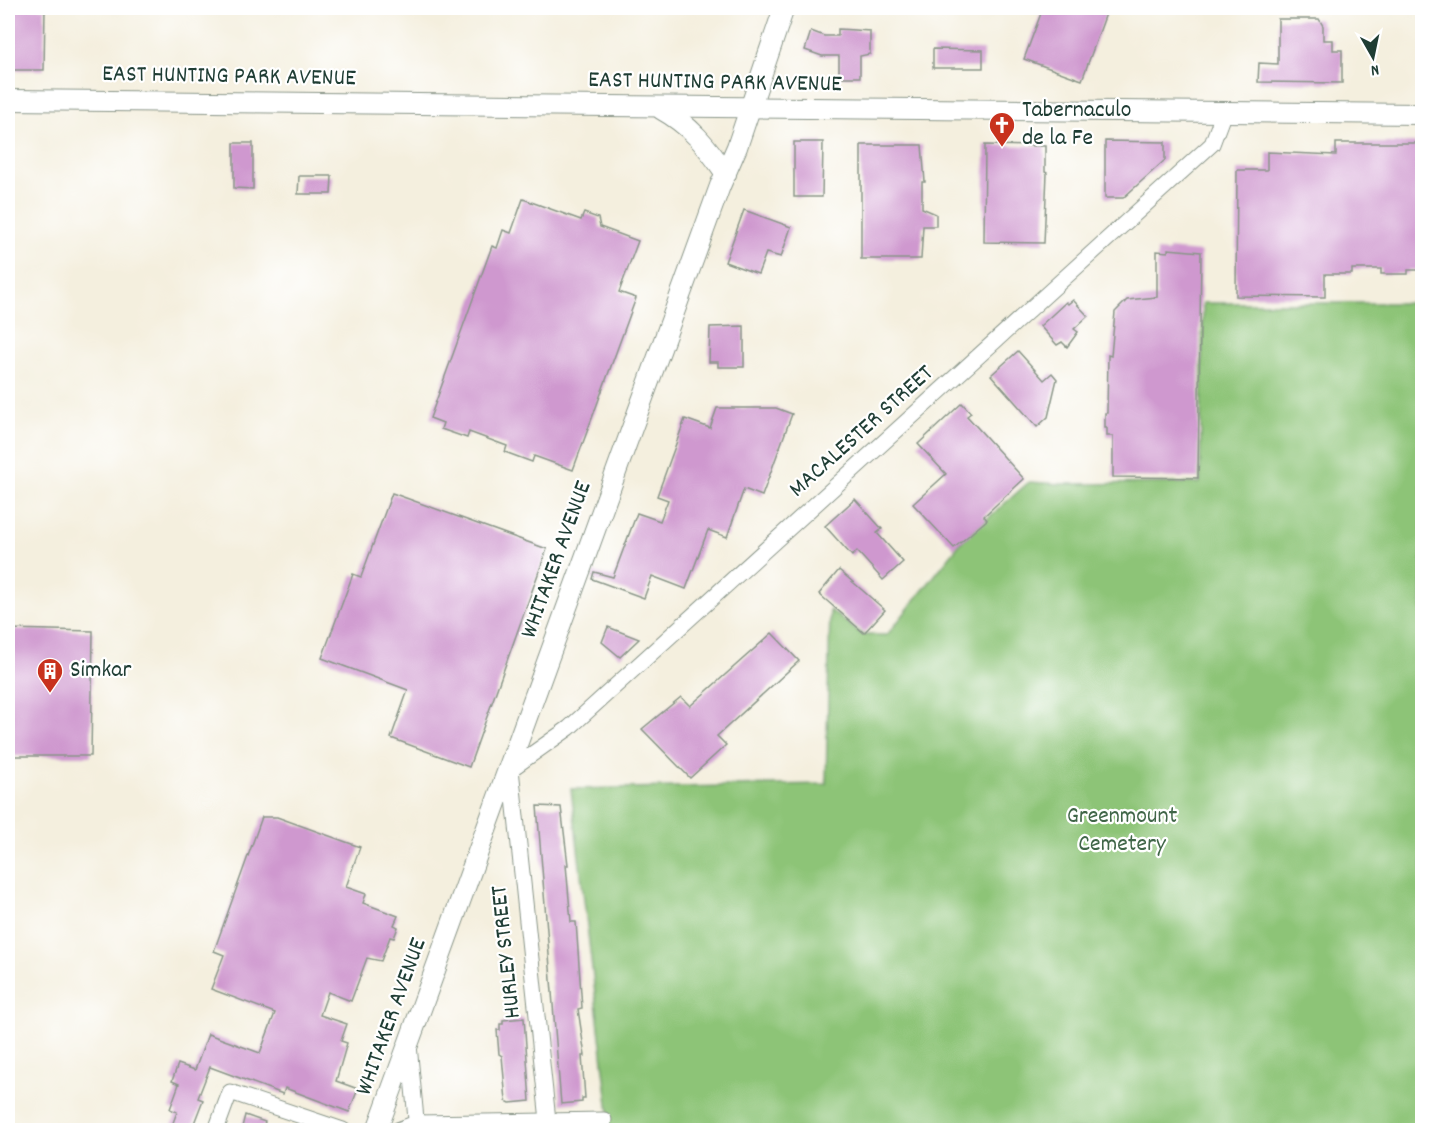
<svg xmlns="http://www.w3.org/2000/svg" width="1430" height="1138" viewBox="0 0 1430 1138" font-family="Dekko,sans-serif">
<rect width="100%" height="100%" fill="#fff"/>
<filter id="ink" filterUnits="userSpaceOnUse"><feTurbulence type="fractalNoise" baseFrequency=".0167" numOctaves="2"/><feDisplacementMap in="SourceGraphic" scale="12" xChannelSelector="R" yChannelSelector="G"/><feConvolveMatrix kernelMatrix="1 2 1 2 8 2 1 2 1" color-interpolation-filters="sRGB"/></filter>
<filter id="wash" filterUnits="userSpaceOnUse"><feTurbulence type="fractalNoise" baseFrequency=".008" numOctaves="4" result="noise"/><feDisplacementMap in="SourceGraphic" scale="24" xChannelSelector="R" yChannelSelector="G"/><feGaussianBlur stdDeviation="1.35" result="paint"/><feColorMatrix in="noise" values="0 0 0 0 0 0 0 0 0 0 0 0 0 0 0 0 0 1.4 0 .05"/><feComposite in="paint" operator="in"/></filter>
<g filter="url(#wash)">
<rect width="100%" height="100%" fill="#f4efde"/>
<path fill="#8dc477" stroke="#568056" stroke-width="1.5" d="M 1203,303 L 1422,303 L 1422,1130 L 611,1130 L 571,789 L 826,784 L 830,610 L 863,635 L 887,635 L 963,540 L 1029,482 L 1061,484 L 1200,483 Z"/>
<g id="blocks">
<g fill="#cf98cf">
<path d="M 8,8 L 45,8 L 44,70 L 8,70 Z"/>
<path d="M 1043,8 L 1108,8 L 1082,80 L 1024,59 Z"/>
<path d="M 1278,19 L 1319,19 L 1323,26 L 1323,40 L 1333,40 L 1333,50 L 1342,50 L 1342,83 L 1258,82 L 1259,63 L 1278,64 Z"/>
<path d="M 838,29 L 870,31 L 870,54 L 860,56 L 860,77 L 839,77 L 839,56 L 822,56 L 805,50 L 811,31 L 824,36 L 838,36 Z"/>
<path d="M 933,49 L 983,50 L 983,68 L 933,68 Z"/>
<path d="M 1105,141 L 1165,142 L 1165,160 L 1123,198 L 1105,198 Z"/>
<path d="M 794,142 L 823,142 L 822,197 L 794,197 Z"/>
<path d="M 234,143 L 253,143 L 253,189 L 234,188 Z"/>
<path d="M 1336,143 L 1422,143 L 1422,270 L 1408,270 L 1408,274 L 1381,274 L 1381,269 L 1352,269 L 1352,274 L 1325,274 L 1325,297 L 1236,296 L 1237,170 L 1267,170 L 1267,152 L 1336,155 Z"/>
<path d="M 861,145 L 922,145 L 925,182 L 922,182 L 922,208 L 936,214 L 936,226 L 923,226 L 921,259 L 861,259 Z"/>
<path d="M 985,145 L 1045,146 L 1045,172 L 1047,173 L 1044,243 L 984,242 Z"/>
<path d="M 299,176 L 332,176 L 331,194 L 298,194 Z"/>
<path d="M 523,199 L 581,220 L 584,213 L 598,218 L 600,227 L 638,241 L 619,292 L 636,298 L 573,470 L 534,456 L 532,462 L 505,452 L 507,446 L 469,432 L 467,438 L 441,429 L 443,423 L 430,418 L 492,246 L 497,248 L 503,230 L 511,233 Z"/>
<path d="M 744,210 L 791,227 L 781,257 L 766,253 L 758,274 L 725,262 Z"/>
<path d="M 1168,249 L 1201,252 L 1198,478 L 1113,477 L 1113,436 L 1107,436 L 1107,428 L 1105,428 L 1105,413 L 1107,413 L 1108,355 L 1111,356 L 1115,312 L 1127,300 L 1157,297 L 1157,251 L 1168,252 Z"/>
<path d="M 1073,300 L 1088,316 L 1074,329 L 1078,332 L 1067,347 L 1062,342 L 1057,345 L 1040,326 L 1066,302 L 1068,304 Z"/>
<path d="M 744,326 L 744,367 L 718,367 L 718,362 L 709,362 L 710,327 Z"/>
<path d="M 1018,351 L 1044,380 L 1052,373 L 1057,379 L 1048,417 L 1037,427 L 991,375 Z"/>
<path d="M 962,403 L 971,413 L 967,416 L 1024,479 L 984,516 L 987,520 L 954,548 L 913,504 L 946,474 L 918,444 Z"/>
<path d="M 717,408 L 776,408 L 792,414 L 762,496 L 744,489 L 727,537 L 708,530 L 686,589 L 652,576 L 644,598 L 592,579 L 594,572 L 613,577 L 637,513 L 660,521 L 668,500 L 657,496 L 685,419 L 710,428 Z"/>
<path d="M 392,493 L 547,549 L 469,767 L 391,738 L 408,690 L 322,658 L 353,574 L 361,577 Z"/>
<path d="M 855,499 L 882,529 L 877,533 L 903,562 L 883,580 L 857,551 L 852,556 L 825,526 Z"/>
<path d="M 839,570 L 885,610 L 864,633 L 819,594 Z"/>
<path d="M 608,627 L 639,639 L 620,657 L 602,642 Z"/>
<path d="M 8,629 L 93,631 L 91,756 L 8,756 Z"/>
<path d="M 772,633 L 799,661 L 717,736 L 726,745 L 690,778 L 642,729 L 681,697 L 690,706 Z"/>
<path d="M 537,806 L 561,807 L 568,865 L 566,865 L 571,922 L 576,922 L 582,1008 L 578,1009 L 585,1056 L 582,1056 L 585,1098 L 582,1098 L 582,1102 L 561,1104 Z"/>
<path d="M 262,817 L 277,817 L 360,847 L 346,887 L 366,894 L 363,903 L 398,916 L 394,925 L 398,927 L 394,938 L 390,937 L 381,961 L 367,958 L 351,1001 L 328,992 L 320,1015 L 347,1024 L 341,1041 L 347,1043 L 336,1081 L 358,1089 L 349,1112 L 285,1088 L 283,1094 L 210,1067 L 198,1098 L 203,1100 L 191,1131 L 170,1131 L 177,1112 L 170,1109 L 179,1084 L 172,1081 L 178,1064 L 195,1070 L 208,1034 L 260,1053 L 275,1013 L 211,989 L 224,955 L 214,951 Z"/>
<path d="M 524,1018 L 530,1101 L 510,1103 L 506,1101 L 502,1056 L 499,1054 L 497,1030 L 500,1030 L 500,1024 L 503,1024 L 503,1020 Z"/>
<path d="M 245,1115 L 265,1122 L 262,1131 L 241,1131 Z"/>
</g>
</g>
</g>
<g filter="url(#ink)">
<use href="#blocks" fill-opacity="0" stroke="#8a9689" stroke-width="1.5"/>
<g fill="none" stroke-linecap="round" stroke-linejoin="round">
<g stroke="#8a9689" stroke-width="17">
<g id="street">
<path d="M 409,1045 L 417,1130"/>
<path d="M 216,1130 L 230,1092 L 343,1130"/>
<path d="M 398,1130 L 416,1123 L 604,1120"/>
<path d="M 549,1130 L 511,769 L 569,728 L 1212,144 L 1224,112"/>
</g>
</g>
<g stroke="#8a9689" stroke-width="22">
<g id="secondary">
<path d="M 8,100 L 1422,114"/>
<path d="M 661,109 C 690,125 707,146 726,174"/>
<path d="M 377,1130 L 720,186 L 737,147 L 784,8"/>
</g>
</g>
<use href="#street" stroke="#fff" stroke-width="15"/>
<use href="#secondary" stroke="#fff" stroke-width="20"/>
</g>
</g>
<defs>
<g id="church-pin" transform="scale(1.35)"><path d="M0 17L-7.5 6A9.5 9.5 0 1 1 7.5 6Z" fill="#c8321e" stroke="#fff"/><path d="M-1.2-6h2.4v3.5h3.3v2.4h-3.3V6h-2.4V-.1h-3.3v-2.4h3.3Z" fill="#fff"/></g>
<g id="building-pin" transform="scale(1.35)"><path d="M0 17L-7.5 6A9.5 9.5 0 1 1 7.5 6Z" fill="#c8321e" stroke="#fff"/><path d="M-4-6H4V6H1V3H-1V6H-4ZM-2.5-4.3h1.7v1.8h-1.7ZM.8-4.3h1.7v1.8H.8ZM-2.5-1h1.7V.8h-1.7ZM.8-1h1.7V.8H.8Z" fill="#fff"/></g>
</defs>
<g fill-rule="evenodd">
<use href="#church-pin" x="1002" y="125"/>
<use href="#building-pin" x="50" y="671"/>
</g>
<g text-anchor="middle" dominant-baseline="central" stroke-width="4.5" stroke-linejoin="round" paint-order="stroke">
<g font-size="24" fill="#1f3d34" stroke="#fff">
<text transform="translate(229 77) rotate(1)">EAST HUNTING PARK AVENUE</text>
<text transform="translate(715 83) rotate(1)">EAST HUNTING PARK AVENUE</text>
<text transform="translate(862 432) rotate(-42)">MACALESTER STREET</text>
<text transform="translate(557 560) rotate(-70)">WHITAKER AVENUE</text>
<text transform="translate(507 952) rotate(-96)">HURLEY STREET</text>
<text transform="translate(392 1017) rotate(-70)">WHITAKER AVENUE</text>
</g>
<g font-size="24" fill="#1f3d34" stroke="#fff" text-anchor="start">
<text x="1022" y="111">Tabernaculo<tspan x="1022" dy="28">de la Fe</tspan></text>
<text x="70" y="671">Simkar</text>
</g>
<g font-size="24" fill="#406648" stroke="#fff">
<text x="1122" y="817">Greenmount<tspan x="1122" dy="28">Cemetery</tspan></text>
</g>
</g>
<rect width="1430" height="1138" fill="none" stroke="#fff" stroke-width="30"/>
<g transform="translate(1373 57) rotate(171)" stroke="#ffffff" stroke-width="4.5" paint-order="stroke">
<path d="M0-4.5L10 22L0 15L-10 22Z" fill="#1f3d34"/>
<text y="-9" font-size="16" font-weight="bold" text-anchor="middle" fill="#1f3d34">N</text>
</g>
</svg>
